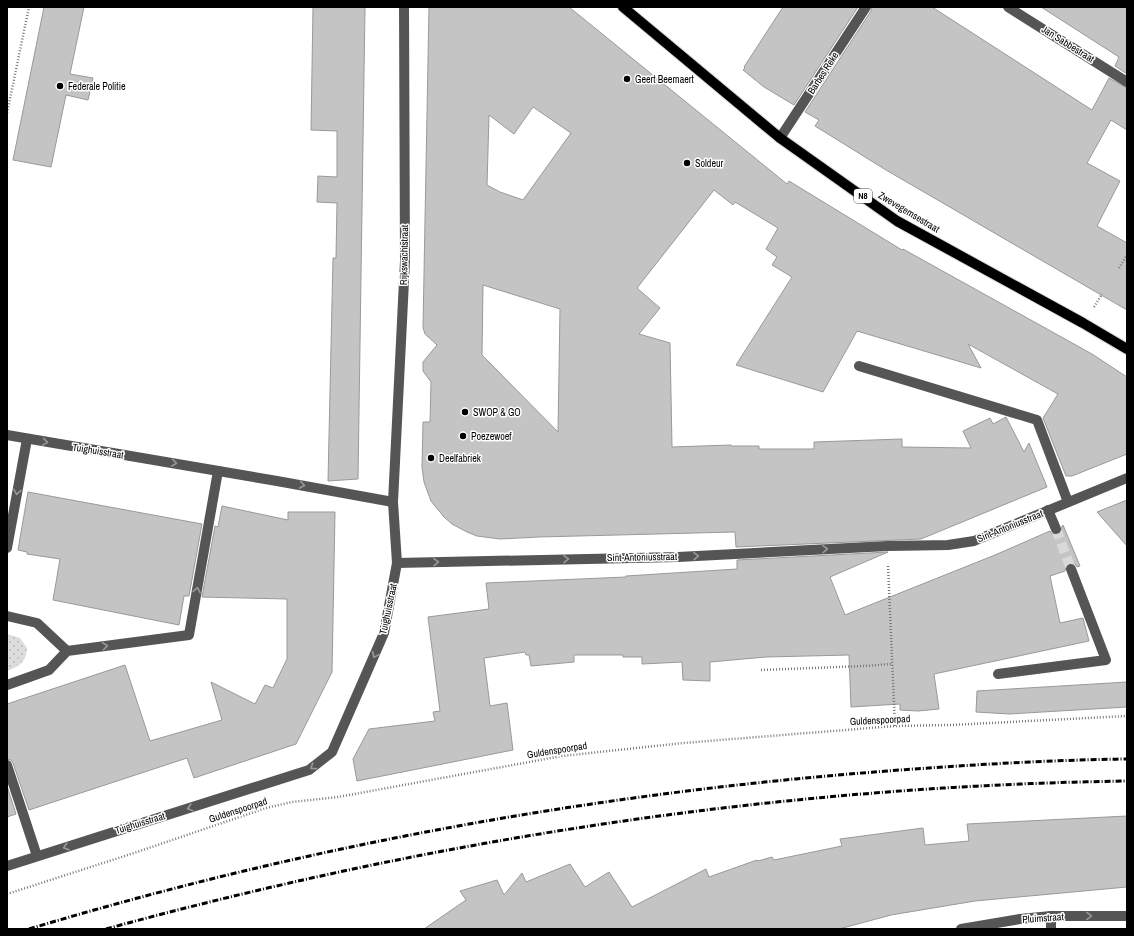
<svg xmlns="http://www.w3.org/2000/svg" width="1134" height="936" viewBox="0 0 1134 936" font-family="'Archivo Narrow',sans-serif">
<defs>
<pattern id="grass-dots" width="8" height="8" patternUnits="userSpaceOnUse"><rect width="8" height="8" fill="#dcdcdc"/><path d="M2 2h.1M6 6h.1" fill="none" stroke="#bbb" stroke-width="1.8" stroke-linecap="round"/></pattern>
</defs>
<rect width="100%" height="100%" fill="#fff"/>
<path fill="url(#grass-dots)" d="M 7,634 L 20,638 L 27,648 C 26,662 20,666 7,671 Z"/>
<g fill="#c4c4c4" stroke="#999" fill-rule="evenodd">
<path d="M 44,7 L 84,7 L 70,74 L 93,78 L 88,100 L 66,95 L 51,167 L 13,160 Z"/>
<path d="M 313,7 L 365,7 L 358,479 L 328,481 L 333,258 L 336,258 L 337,203 L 317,202 L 318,176 L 337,177 L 337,131 L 311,130 Z"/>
<path d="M 429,7 L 569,7 L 787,184 L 789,181 L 902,250 L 903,249 L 1092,354 L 1127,377 L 1127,454 L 1072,476 L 1066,476 L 1043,418 L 1058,394 L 968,344 L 981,368 L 857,331 L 823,392 L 736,365 L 792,277 L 772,265 L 777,257 L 766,249 L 778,228 L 735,202 L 733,205 L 714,190 L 637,288 L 660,308 L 639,334 L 670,343 L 672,447 L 731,445 L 731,446 L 759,446 L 759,449 L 814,449 L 814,442 L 902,439 L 902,447 L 971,448 L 963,431 L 990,418 L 993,424 L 1006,417 L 1024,452 L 1029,443 L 1047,487 L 921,539 L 736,547 L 735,532 L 539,537 L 500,539 L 477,536 L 467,532 L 452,524 L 444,517 L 431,501 L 424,482 L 422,467 L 423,422 L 430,422 L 431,382 L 423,371 L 423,362 L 437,345 L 425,334 L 423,328 ZM 533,107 L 571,133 L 523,200 L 500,192 L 487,185 L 489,115 L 514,134 ZM 483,285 L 560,309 L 558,432 L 482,355 Z"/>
<path d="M 783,7 L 858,7 L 794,105 L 764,87 L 743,70 L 745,68 L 744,67 Z"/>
<path d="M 872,7 L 932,7 L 1092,110 L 1109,78 L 1127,88 L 1127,130 L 1111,120 L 1087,163 L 1120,181 L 1097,226 L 1127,243 L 1127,310 L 886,170 L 815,126 L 819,120 L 805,112 L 871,11 Z"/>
<path d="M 1041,7 L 1127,7 L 1127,74 L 1115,66 L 1119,57 Z"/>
<path d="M 28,492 L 202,524 L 189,596 L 184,596 L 179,625 L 53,600 L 60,559 L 27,554 L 27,552 L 18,550 Z"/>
<path d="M 1127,500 L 1127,546 L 1097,512 Z"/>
<path d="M 222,506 L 288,520 L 288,512 L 335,512 L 332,672 L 296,744 L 194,778 L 187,758 L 29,810 L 13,763 L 11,760 L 7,759 L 7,704 L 125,665 L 150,741 L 222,720 L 211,682 L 255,704 L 265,685 L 273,688 L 287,659 L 287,599 L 202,597 L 215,526 L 218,527 Z"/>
<path d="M 1063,525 L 1080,566 L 1077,567 L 1075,564 L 1069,563 L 1066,565 L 1065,571 L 1050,576 L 1060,623 L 1083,618 L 1089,641 L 934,674 L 939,709 L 918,711 L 900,710 L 900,704 L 851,707 L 849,655 L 766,657 L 710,662 L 710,681 L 683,680 L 682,662 L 642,664 L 642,657 L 623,657 L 623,655 L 574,655 L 574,662 L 531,666 L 529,655 L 526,655 L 525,652 L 484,658 L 490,706 L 507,703 L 513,750 L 357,781 L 353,759 L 369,729 L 435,721 L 433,712 L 440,711 L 428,617 L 489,609 L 486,583 L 626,577 L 626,576 L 737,569 L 737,560 L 888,552 L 830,577 L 845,615 L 995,555 L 1050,531 L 1052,534 L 1058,535 L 1061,533 L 1062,526 Z"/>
<path d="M 1127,682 L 1127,707 L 1009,714 L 976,712 L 977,691 Z"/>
<path d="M 7,786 L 16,814 L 7,817 Z"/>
<path d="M 1127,816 L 1127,887 L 975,901 L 891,915 L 839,929 L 424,929 L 466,900 L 460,891 L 497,880 L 504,895 L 522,873 L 526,882 L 570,864 L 585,887 L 609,872 L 632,907 L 706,869 L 709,877 L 757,860 L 758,861 L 772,857 L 774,860 L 842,846 L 840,839 L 923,828 L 925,845 L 969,841 L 967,824 Z"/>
</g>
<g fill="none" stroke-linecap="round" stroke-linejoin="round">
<path stroke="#d9d9d9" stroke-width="10" stroke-dasharray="10 5" stroke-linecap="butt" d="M 1056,529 L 1071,569"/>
<g stroke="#dbdbdb" stroke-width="12">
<path id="major" d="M 623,7 L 780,138 L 897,221 L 1083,323 L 1127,349"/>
</g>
<g stroke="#777" stroke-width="2.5" stroke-dasharray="1 2" stroke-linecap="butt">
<path d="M 7,113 L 29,7"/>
<path d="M 1119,268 L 1127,255"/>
<path d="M 1094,307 L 1102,294"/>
<path d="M 888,566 L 895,726"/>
<path d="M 761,670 L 864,666 L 892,664"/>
<path d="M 7,894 L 134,853 L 266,808 L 292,802 L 338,797 L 562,756 L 683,743 L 895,726 L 951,725 L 1127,716"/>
</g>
<g stroke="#555" stroke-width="10">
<path d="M 1008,7 L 1127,82"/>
<path d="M 780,138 L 866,7"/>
<path d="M 859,366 L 1037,420 L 1068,502"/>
<path d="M 7,435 L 277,481 L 393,502"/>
<path d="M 1048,510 L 1056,529"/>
<path d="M 7,548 L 27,439"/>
<path d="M 397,563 L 678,557 L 888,546 L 948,545 L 974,541 L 1127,478"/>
<path d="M 7,616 L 37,623 L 67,651"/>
<path d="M 998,674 L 1106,660 L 1071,569"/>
<path d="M 7,685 L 49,670 L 67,651 L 189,635 L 218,471"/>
<path d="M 7,765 L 37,856"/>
<path d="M 7,866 L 309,770 L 332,752 L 384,633 L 397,563 L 393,502 L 405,261 L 404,7"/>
<path d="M 961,929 L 1020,919 L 1051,916 L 1127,916"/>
<path d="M 1051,929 L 1051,916"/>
</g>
<use href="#major" stroke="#000" stroke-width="10"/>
<g stroke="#000" stroke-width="3" stroke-dasharray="6 2 1 2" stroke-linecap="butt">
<path d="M 29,929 C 308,845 597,793 887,771 C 967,765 1047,760 1127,759"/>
<path d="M 106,929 C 438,838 782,786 1127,781"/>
</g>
</g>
<defs><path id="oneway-chevron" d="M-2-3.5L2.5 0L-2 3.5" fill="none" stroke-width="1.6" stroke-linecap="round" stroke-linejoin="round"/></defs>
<g stroke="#999">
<use href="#oneway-chevron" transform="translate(45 442) rotate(9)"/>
<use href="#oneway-chevron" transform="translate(174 463) rotate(9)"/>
<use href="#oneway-chevron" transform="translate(302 485) rotate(10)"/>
<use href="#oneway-chevron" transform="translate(17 492) rotate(100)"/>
<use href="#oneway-chevron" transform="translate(825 549) rotate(-3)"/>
<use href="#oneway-chevron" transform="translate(696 556) rotate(-3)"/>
<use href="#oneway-chevron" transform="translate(566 559) rotate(-1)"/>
<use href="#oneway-chevron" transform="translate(436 562) rotate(-1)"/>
<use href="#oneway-chevron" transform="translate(197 590) rotate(-80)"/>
<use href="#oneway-chevron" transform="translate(105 646) rotate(-8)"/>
<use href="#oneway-chevron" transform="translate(375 655) rotate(114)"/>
<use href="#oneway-chevron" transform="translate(313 767) rotate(146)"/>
<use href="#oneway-chevron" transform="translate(190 808) rotate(163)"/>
<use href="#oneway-chevron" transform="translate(66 847) rotate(163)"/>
<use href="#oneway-chevron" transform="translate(1089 916) rotate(1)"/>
</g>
<g fill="#000" stroke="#fff" stroke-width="1.5">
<circle cx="627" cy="79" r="4"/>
<circle cx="60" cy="86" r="4"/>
<circle cx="687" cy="163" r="4"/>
<circle cx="465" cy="412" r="4"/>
<circle cx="463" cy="436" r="4"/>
<circle cx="431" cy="458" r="4"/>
</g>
<g text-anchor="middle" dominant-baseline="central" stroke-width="3" stroke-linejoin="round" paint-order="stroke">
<rect fill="#fff" stroke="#4c4c4c" stroke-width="1" x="854" y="189" width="18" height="14" rx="3"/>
<g font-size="9" font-weight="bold" fill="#000">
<text x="863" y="196">N8</text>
</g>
<g font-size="10" fill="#000" stroke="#fff">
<text transform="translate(1068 44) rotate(32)">Jan Sabbestraat</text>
<text transform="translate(823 73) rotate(-57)">Barbes Reke</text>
<text transform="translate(909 212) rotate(31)">Zwevegemsestraat</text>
<text transform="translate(404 255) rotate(-89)">Rijkswachtstraat</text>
<text transform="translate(98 451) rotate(9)">Tuighuisstraat</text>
<text transform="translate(1010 526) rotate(-22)">Sint-Antoniusstraat</text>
<text transform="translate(642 557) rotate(-1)">Sint-Antoniusstraat</text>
<text transform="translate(388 609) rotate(-78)">Tuighuisstraat</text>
<text transform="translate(880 720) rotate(-3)">Guldenspoorpad</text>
<text transform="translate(557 750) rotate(-9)">Guldenspoorpad</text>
<text transform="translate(238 810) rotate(-18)">Guldenspoorpad</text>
<text transform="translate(140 823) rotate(-17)">Tuighuisstraat</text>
<text transform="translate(1043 918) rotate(-4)">Pluimstraat</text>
</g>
<g font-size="10" fill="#000" stroke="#fff" text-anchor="start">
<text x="635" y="79">Geert Beernaert</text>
<text x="68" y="86">Federale Politie</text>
<text x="695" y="163">Soldeur</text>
<text x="473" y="412">SWOP &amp; GO</text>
<text x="471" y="436">Poezewoef</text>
<text x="439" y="458">Deelfabriek</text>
</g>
</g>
<rect width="1134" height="936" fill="none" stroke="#000000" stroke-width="16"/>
</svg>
